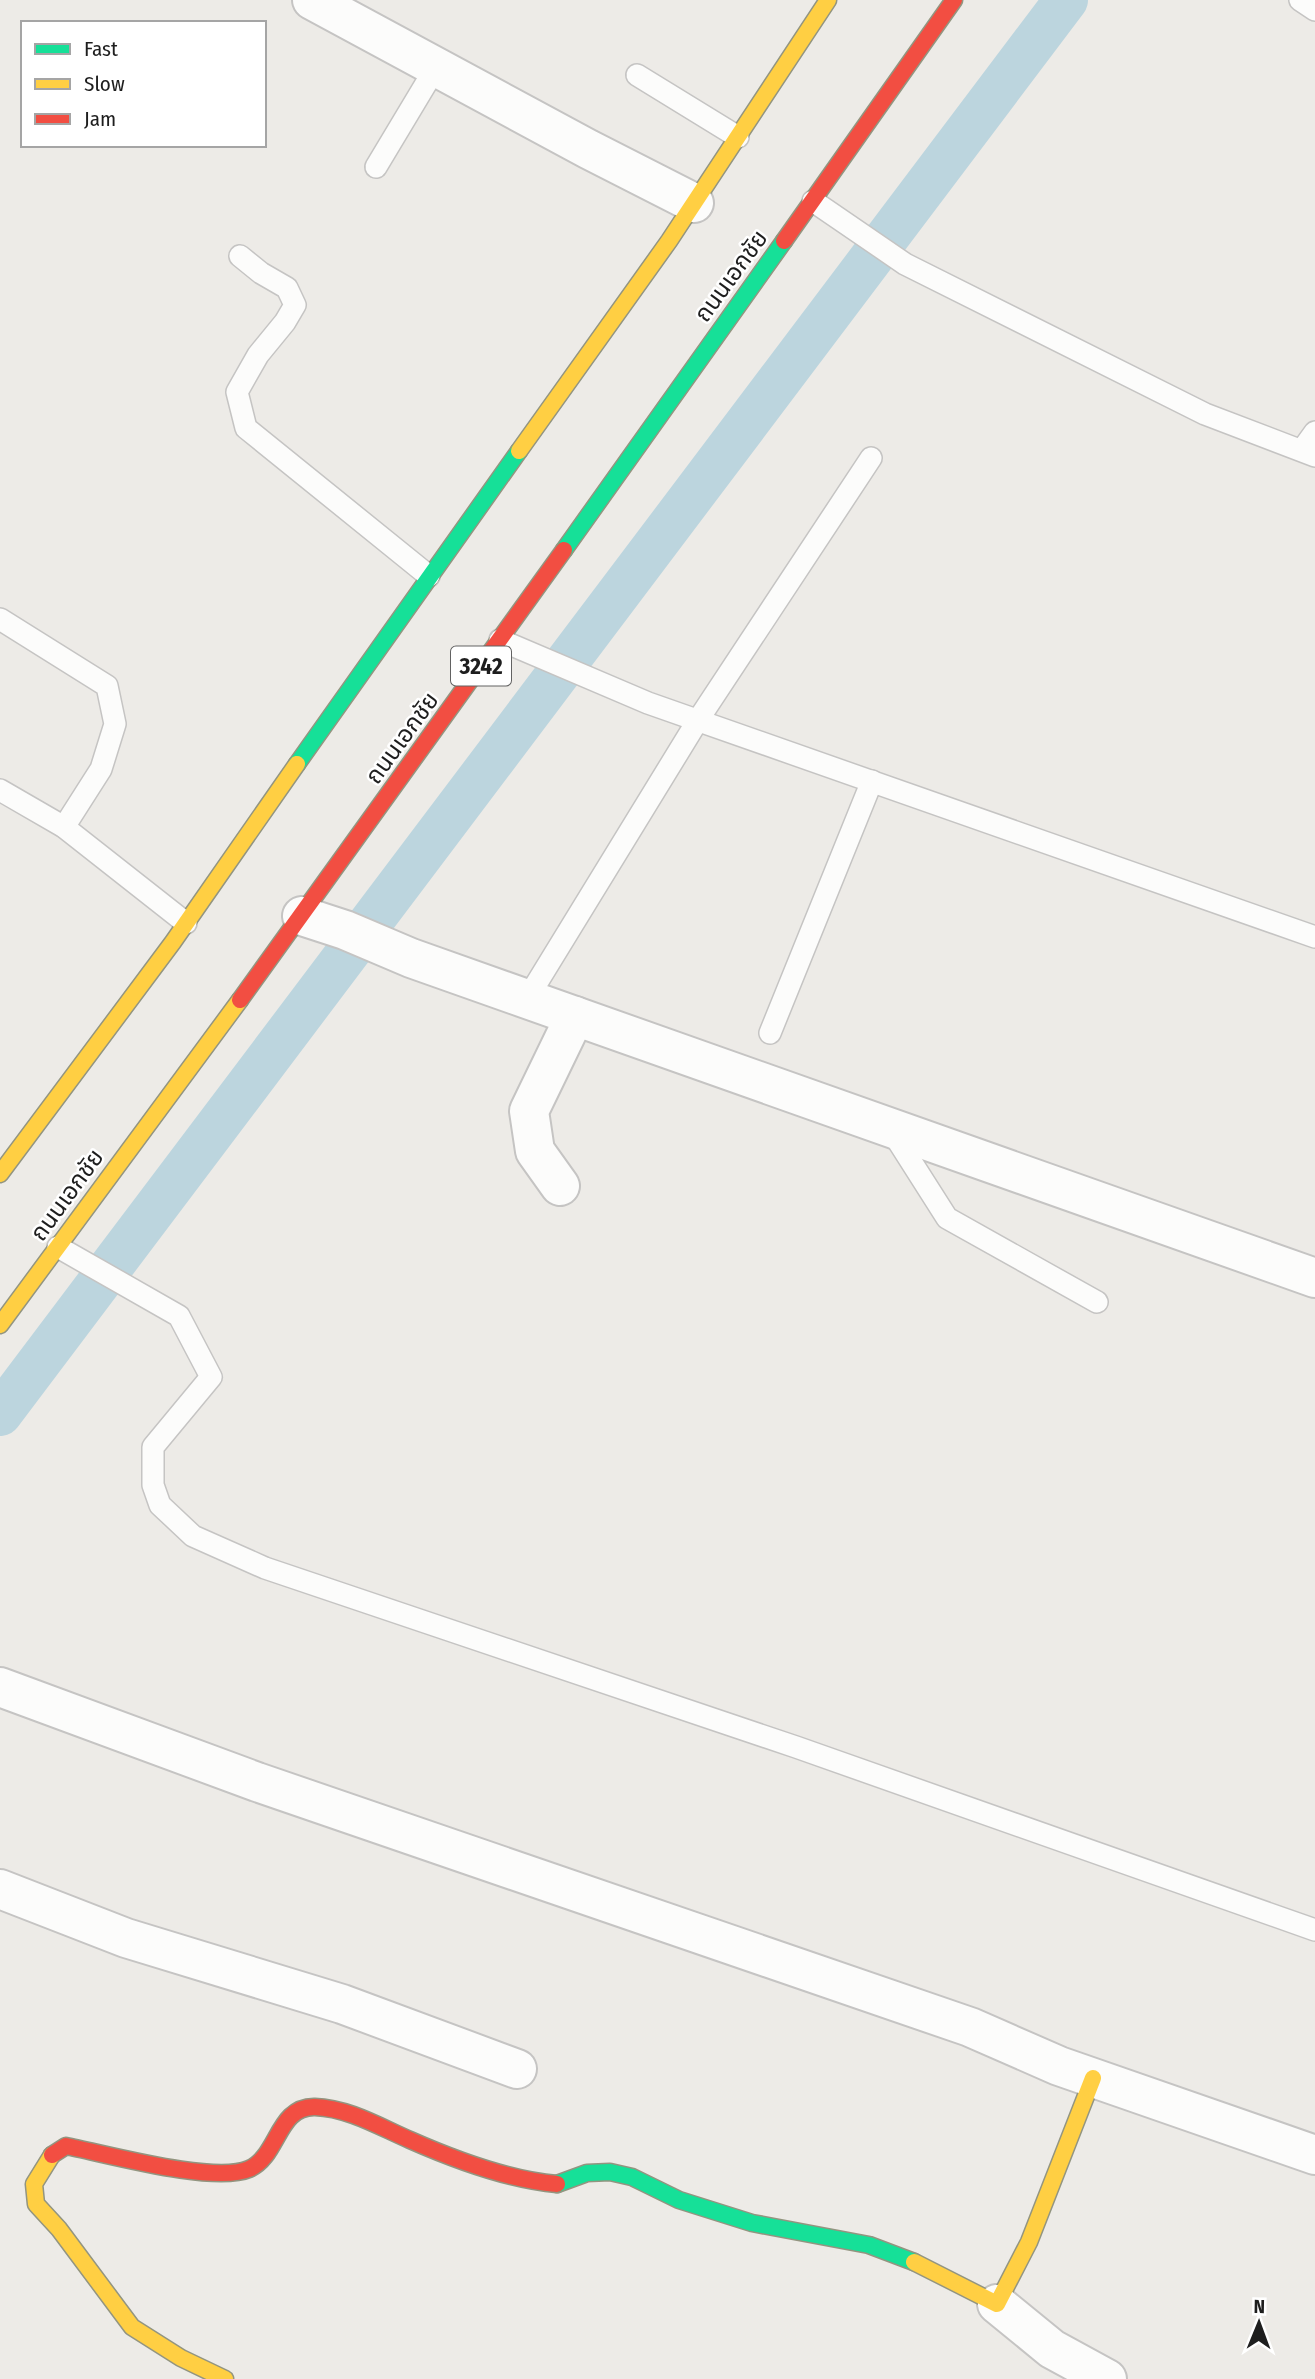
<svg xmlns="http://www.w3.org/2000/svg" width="1315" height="2379" viewBox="0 0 1315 2379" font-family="'Fira Sans Condensed','Noto Sans Thai',sans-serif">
<rect width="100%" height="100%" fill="#edebe7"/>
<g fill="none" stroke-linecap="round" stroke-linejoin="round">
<path stroke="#bcd5de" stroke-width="44" d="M 0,1414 L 1066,0"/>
<g stroke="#c5c4c3" stroke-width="24">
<g id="lane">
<path d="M 1300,0 L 1315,10"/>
<path d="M 637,75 L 738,137"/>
<path d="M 376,167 L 436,67"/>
<path d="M 813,201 L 905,264 L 1205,414 L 1315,456"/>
<path d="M 240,256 L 261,273 L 287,288 L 295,305 L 285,322 L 258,355 L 237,392 L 246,428 L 429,576"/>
<path d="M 1302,450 L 1315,432"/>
<path d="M 0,619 L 107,686 L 115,724 L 101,769 L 64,827"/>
<path d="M 500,640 L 648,703 L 1315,937"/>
<path d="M 0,790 L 64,827 L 186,923"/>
<path d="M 527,999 L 698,720 L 871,458"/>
<path d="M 770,1033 L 872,781"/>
<path d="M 891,1130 L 947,1218 L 1097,1302"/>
<path d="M 58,1247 L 179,1316 L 211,1377 L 153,1447 L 153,1485 L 160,1505 L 193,1536 L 265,1568 L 796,1747 L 1315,1930"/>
</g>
</g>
<g stroke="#c5c4c3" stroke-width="42">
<g id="street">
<path d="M 312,0 L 588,149 L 694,203"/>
<path d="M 302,916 L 345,930 L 411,958 L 1315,1278"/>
<path d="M 560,1186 L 535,1151 L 529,1111 L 575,1016"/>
<path d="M 0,1687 L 257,1782 L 970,2027 L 1059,2066 L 1315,2155"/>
<path d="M 0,1889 L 126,1938 L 342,2004 L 517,2069"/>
<path d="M 997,2304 L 1052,2349 L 1107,2379"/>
</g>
</g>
<g stroke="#939580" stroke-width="19">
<g id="fast">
<path d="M 564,550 L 784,241"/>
<path d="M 297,764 L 519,451"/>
<path d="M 557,2184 L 587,2173 L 610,2172 L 632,2177 L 679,2200 L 752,2223 L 869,2245 L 914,2262"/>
</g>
</g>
<g stroke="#939580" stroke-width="19">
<g id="slow">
<path d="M 519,451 L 669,241 L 828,0"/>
<path d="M 0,1174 L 173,942 L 297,764"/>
<path d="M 0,1325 L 240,1000"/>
<path d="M 52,2155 L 34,2184 L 36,2204 L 59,2229 L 132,2327 L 181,2358 L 225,2379"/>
<path d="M 914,2262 L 997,2304 L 1029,2242 L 1093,2078"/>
</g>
</g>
<g stroke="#939580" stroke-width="19">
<g id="jam">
<path d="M 784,241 L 954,0"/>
<path d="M 240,1000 L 564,550"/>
<path d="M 52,2155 L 66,2146 C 107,2154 214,2184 249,2169 C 279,2156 277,2106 315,2107 C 348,2108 380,2127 410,2140 C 453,2159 510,2180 557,2184"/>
</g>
</g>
<use href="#lane" stroke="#fcfcfb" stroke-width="21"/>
<use href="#street" stroke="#fcfcfb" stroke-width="38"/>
<use href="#fast" stroke="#16e098" stroke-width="16"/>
<use href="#slow" stroke="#ffcf43" stroke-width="16"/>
<use href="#jam" stroke="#f24e42" stroke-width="16"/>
</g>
<g text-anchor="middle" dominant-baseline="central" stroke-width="5" stroke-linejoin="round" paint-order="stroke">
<rect fill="#fff" stroke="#626262" stroke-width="2" x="451" y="646.5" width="60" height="39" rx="5"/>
<g font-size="23" font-weight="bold" fill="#1e1e1e">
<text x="481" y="666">3242</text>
</g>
<g font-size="24" fill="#1e1e1e" stroke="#fff">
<text transform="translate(731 276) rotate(-54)">ถนนเอกชัย</text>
<text transform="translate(402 738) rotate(-54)">ถนนเอกชัย</text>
<text transform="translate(67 1195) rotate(-54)">ถนนเอกชัย</text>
</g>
</g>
<rect x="21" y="21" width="245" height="126" fill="#ffffff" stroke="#a5a5a5" stroke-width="2"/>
<rect x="35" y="44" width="35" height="10" fill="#16e098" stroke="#a5a5a5" stroke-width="2"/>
<text x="84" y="56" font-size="21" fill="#1e1e1e">Fast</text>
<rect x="35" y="79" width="35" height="10" fill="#ffcf43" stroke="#a5a5a5" stroke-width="2"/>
<text x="84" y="91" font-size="21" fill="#1e1e1e">Slow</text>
<rect x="35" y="114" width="35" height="10" fill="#f24e42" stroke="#a5a5a5" stroke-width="2"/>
<text x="84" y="126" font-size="21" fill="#1e1e1e">Jam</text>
<g transform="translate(1259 2323) rotate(1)" stroke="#ffffff" stroke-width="5" paint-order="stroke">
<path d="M0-5L12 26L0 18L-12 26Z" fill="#1e1e1e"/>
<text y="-10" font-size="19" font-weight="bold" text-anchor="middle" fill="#1e1e1e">N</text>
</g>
</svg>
